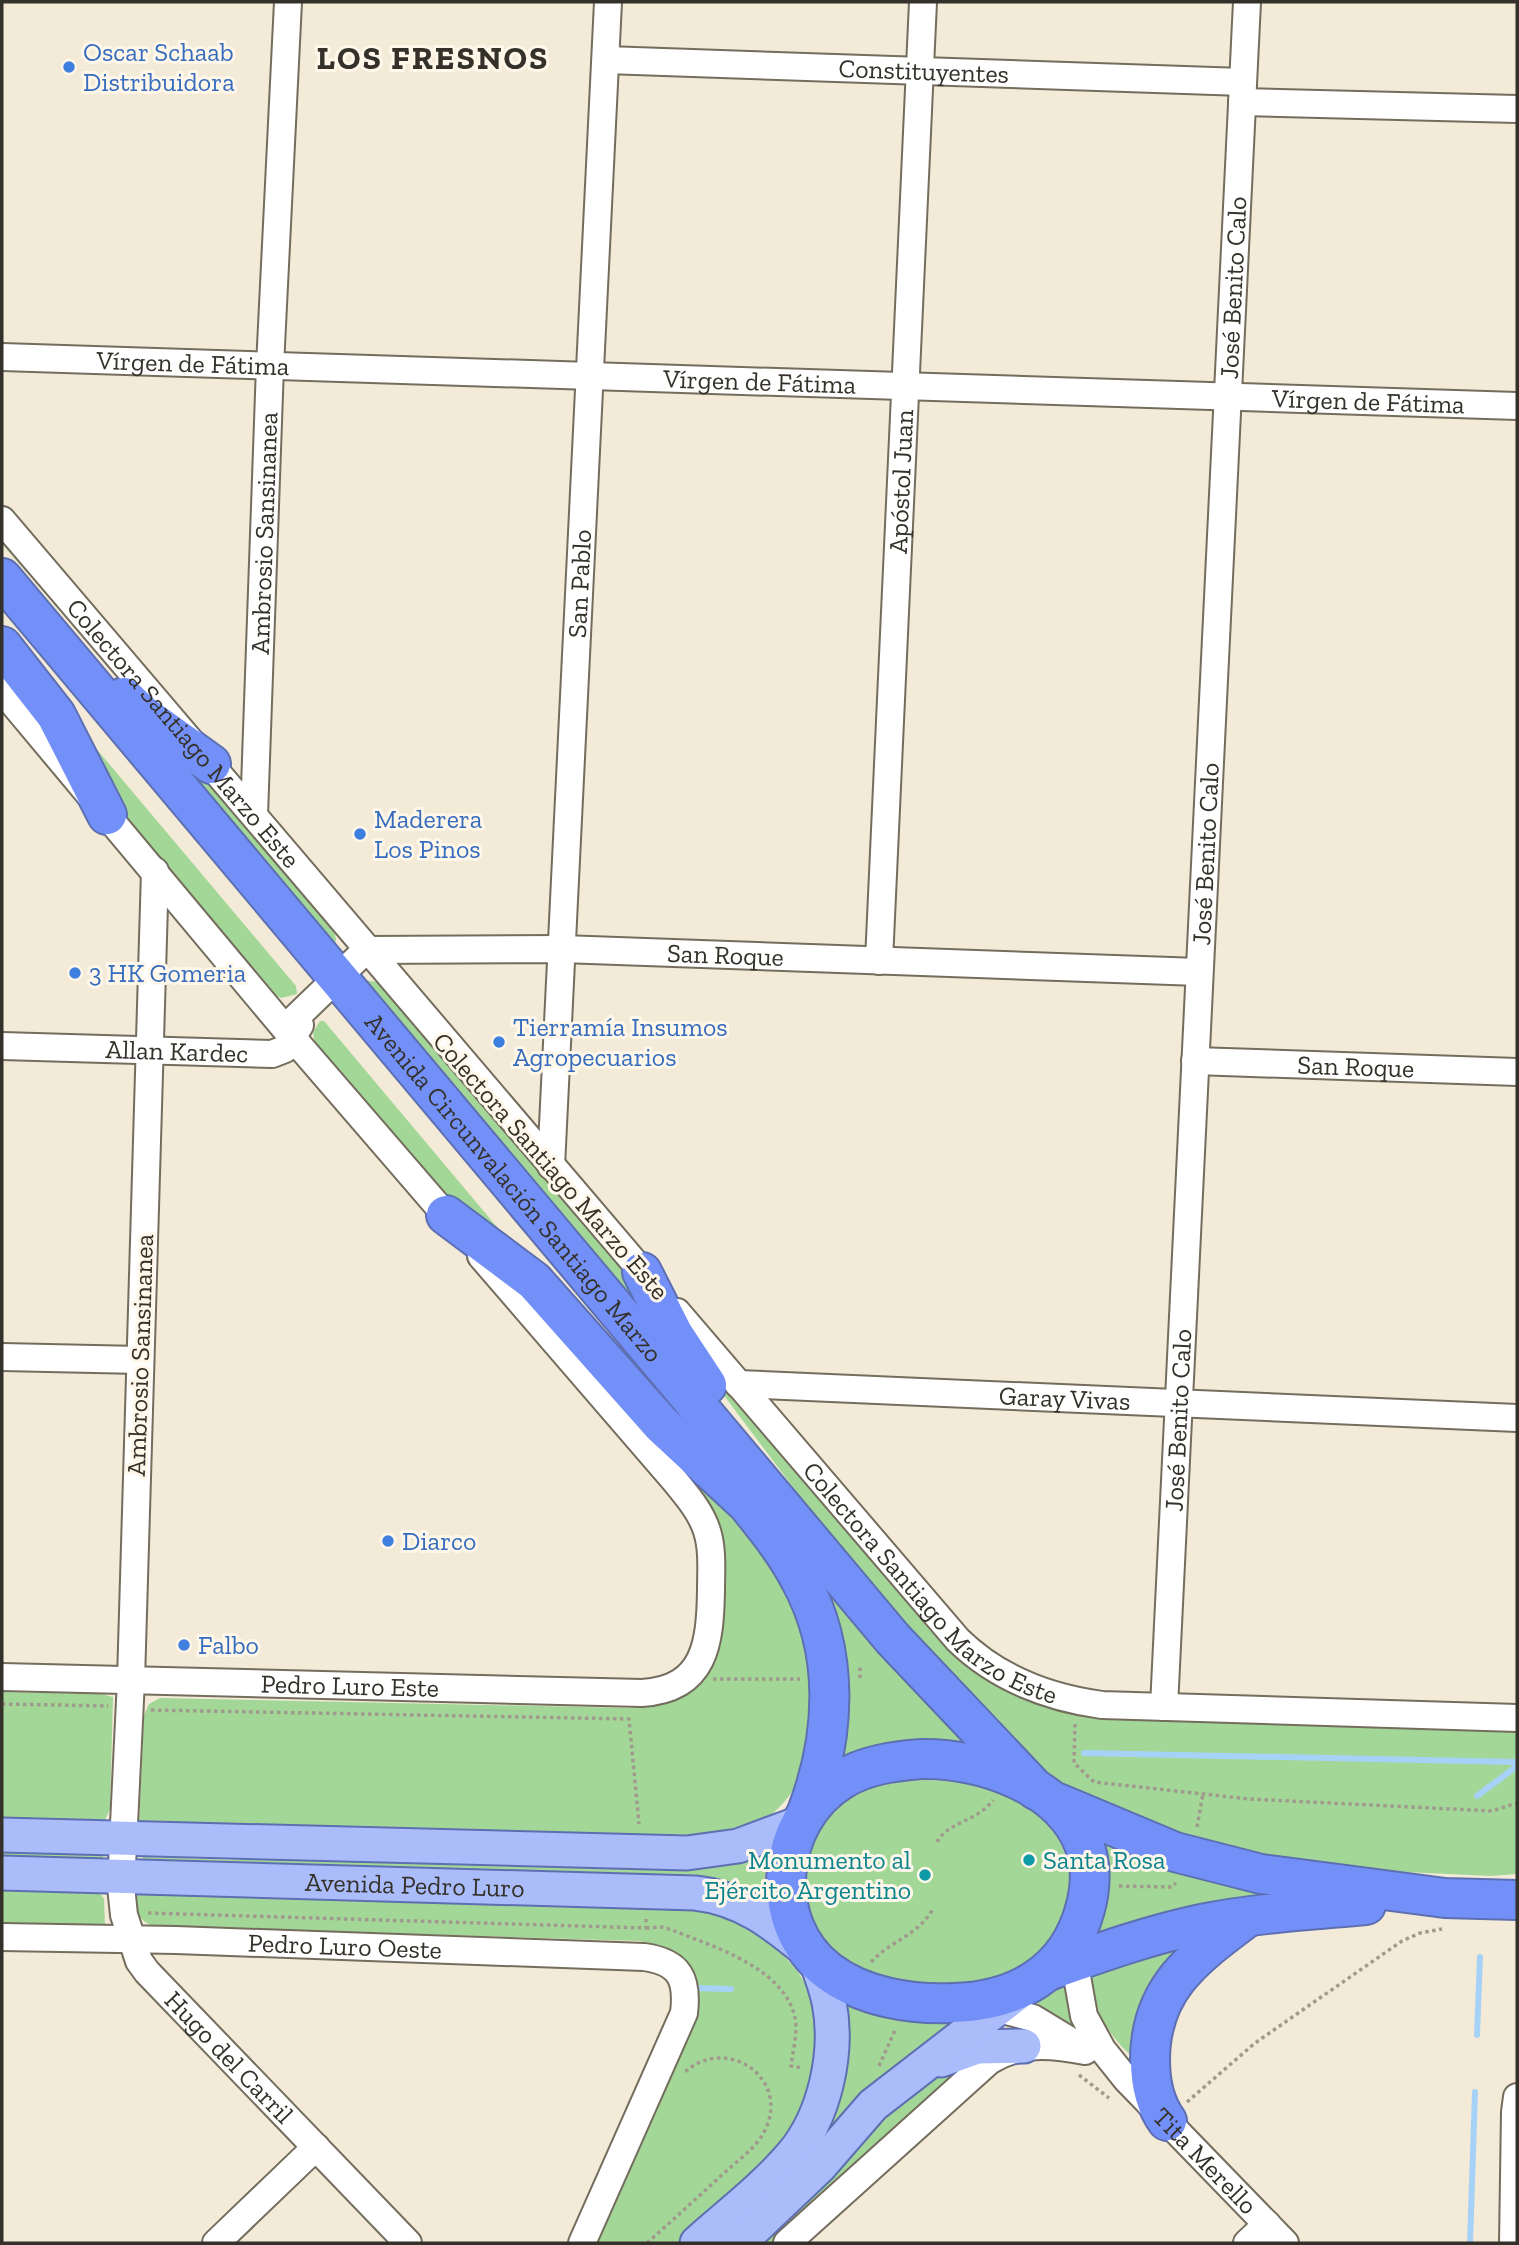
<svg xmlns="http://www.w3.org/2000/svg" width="1519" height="2245" viewBox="0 0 1519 2245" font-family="'Zilla Slab',serif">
<rect width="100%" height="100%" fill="#f3ead8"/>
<g fill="#a3d798">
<path d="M 2,534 L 135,691 L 132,693 L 2,544 Z"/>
<path d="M 121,704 L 204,777 L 333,927 L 336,939 L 334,950 Z"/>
<path d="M 73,721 L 296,986 L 297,994 L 281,998 L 269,991 L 120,813 Z"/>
<path d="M 363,980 L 377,982 L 386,988 L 616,1262 L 686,1366 Z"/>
<path d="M 320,1021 L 324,1021 L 523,1258 L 449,1201 L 315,1045 L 313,1032 Z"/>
<path d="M 513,1276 L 727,1503 L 798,1601 L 817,1692 L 799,1781 C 770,1828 750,1827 701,1840 L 139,1825 L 144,1715 L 149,1704 L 160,1698 L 633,1708 L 656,1705 L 677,1697 L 721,1551 Z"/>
<path d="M 701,1359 L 907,1602 L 963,1658 L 1019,1693 L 1517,1725 L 1517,1874 L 1491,1876 L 1339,1869 L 1208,1847 L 1071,1791 L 1050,1777 L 886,1611 L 698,1361 Z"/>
<path d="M 810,1569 L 967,1744 C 918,1733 883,1742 839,1761 Z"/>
<path d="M 2,1692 L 101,1694 L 113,1697 L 110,1809 L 104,1822 L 2,1825 Z"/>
<path d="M 925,1780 C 964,1781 1005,1787 1035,1812 C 1105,1871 1061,1969 978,1982 C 932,1989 856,1982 824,1942 C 818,1934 809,1919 806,1910 C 804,1904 805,1895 805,1888 C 805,1879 803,1866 805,1857 C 812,1834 828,1810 848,1798 C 871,1785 900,1781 925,1780 Z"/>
<path d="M 1101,1840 L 1316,1896 L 1094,1937 Z"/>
<path d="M 2,1844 L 103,1852 L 103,1864 L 2,1864 Z"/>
<path d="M 763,1854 L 766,1859 L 764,1891 L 757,1896 L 138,1861 L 144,1857 L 234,1860 L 280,1855 Z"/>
<path d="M 2,1884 L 97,1889 L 104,1899 L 105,1927 L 2,1929 Z"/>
<path d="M 137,1891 L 668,1902 L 735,1916 L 779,1950 L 798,1972 L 813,1996 L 821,2052 L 797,2131 L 681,2243 L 592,2243 L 689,2028 L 673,1954 L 659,1945 L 639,1941 L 154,1926 C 135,1920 137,1908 137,1891 Z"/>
<path d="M 1191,1938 L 1132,2056 C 1108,2037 1086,1998 1092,1968 Z"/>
<path d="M 1057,1985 L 1064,1988 L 1075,2031 L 1036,2002 L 1036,1999 Z"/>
<path d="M 838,2001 C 877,2014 913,2025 955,2022 L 722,2243 L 711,2243 L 792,2170 Z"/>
<path d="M 972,2063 L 774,2243 L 753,2243 L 918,2082 Z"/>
</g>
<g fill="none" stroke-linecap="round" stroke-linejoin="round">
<g stroke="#a7d2f8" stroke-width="6">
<path d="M 1084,1753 L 1517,1762"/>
<path d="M 1477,1796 L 1517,1766"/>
<path d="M 691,1988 L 731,1989"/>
<path d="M 1477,2035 L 1480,1957"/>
<path d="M 1470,2243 L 1475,2092"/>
</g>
<g stroke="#746c5d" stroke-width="30">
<g id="minor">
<path id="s1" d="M 606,60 L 1243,82"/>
<path d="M 1242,102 L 1517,109"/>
<path id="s2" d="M 2,357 L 1517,406"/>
<path id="s3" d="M 2,520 L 652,1283"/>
<path d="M 2,690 L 292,1037 L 456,1227"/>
<path id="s4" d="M 254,815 L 270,366 L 288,2"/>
<path id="s5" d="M 155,871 L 131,1680 L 121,1886 L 124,1915 L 139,1961 L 147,1972 L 408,2243"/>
<path id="s6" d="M 879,961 L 923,2"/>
<path id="s7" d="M 285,1028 L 366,950 L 562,949 L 1199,972"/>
<path id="s8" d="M 2,1046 L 272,1054 L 285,1049 L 300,1025"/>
<path id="s9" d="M 1195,1061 L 1517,1072"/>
<path id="s10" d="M 551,1166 L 608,2"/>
<path id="s11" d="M 677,1312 L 958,1640 C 997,1678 1049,1698 1102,1705 L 1517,1718"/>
<path d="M 2,1357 L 140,1360"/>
<path id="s12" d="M 738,1384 L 1517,1418"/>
<path id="s13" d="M 2,1677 L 642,1693 C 706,1689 710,1642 711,1591 C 711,1571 713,1550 707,1531 C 701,1512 688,1497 675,1481 L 481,1256"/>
<path id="s14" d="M 1164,1707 L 1247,2"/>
<path id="s15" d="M 2,1937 L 176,1940 L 644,1957 C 680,1962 688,1979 684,2013 L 582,2243"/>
<path id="s16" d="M 1072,1948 L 1084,2016 L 1102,2049 L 1126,2079 L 1285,2243"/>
<path d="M 984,2005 L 1033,2018 L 1079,2046"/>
<path d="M 216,2243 L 316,2147"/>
<path d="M 787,2243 L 989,2061 C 1020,2042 1049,2044 1085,2051"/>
<path d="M 1247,2243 L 1267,2224"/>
<path d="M 1513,2243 L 1515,2112 L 1517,2097"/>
</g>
</g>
<g stroke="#5d6fb1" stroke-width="37">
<g id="major">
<path d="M 2,1835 L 687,1853 L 738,1846 L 800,1823"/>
<path id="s17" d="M 2,1873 L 695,1893 C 742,1898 773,1923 808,1952"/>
<path d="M 941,2060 L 977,2047 L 1024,2046"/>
<path d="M 697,2243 C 728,2215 764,2188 792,2155 C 825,2116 839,2052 829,2002 C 826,1988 821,1974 816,1961"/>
<path d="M 739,2243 L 820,2166 L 873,2105 L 1019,1992"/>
</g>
</g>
<g stroke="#5d6fb1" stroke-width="42">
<g id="highway">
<path id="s18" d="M 2,578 L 893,1639 L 1036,1790"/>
<path d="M 2,646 L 56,715 L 107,815"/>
<path d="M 124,697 L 143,715 L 211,764"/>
<path d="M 446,1215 L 534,1281 L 661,1424 L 743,1500"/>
<path d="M 642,1272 L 674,1335 L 707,1385"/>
<path d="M 744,1500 C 764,1525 785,1550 800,1579 C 840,1652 836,1735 807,1812"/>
<path d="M 922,1759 C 980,1758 1059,1784 1083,1842 C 1092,1863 1091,1888 1085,1909 C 1068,1973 1016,2001 954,2003 C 911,2005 862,1997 828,1971 C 765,1923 776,1820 841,1780 C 865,1765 894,1761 922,1759 Z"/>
<path d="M 1058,1803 L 1175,1852 L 1261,1874 L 1445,1898 L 1517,1900"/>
<path d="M 1048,1971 C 1099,1953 1149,1935 1201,1924 C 1256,1913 1311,1910 1366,1905"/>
<path d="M 1167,2121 C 1154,2103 1150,2083 1150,2060 C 1150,1989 1193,1958 1245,1919"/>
</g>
</g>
<g stroke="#a09a8d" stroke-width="3.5" stroke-dasharray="3.5 3.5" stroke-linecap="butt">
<path d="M 860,1678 L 860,1664"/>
<path d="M 713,1679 L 800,1679"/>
<path d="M 2,1704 L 108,1706"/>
<path d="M 151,1710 L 629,1719 L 639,1824"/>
<path d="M 1075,1724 L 1074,1763 L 1094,1782 L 1249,1799 L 1492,1811 L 1517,1803"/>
<path d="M 1197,1827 L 1203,1794"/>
<path d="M 937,1842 C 947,1822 977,1822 993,1800"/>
<path d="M 1119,1886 L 1172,1887 L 1176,1883"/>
<path d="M 148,1913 L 646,1928 L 646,1919"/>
<path d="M 646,1928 L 662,1927 L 672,1930 C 712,1946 785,1968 795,2018 C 798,2033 793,2050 791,2066 L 802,2068"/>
<path d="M 871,1962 C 892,1940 917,1936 933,1909"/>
<path d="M 879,2066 L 896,2028"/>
<path d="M 1079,2075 L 1109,2098"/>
<path d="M 1187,2102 L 1255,2043 L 1402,1941 L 1420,1933 L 1442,1929"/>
<path d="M 647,2243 C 673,2220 698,2197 723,2174 C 738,2160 758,2147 766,2128 C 789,2077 726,2035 685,2072"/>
</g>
<use href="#minor" stroke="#fff" stroke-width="26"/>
<use href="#major" stroke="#abbcfb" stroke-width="33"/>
<use href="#highway" stroke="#7390f9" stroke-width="38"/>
</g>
<g fill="#3f7fe0" stroke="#fff7e9" stroke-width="2.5">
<circle cx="69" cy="67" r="7"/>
<circle cx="360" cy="834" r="7"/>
<circle cx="75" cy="973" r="7"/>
<circle cx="499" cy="1042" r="7"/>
<circle cx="388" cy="1541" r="7"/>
<circle cx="184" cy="1645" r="7"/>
</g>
<g fill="#0f9aa8" stroke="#fff7e9" stroke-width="2.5">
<circle cx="1029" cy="1860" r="7"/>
<circle cx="925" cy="1875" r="7"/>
</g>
<g text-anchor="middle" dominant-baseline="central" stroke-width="6" stroke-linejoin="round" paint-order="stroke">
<g font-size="26" fill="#366cbe" stroke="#fff7e9" text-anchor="start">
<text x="83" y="52">Oscar Schaab<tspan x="83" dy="30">Distribuidora</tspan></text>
<text x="374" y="819">Maderera<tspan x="374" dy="30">Los Pinos</tspan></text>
<text x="89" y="973">3 HK Gomeria</text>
<text x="513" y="1027">Tierramía Insumos<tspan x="513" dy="30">Agropecuarios</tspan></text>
<text x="402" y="1541">Diarco</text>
<text x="198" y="1645">Falbo</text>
</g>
<g font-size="26" fill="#34312a" stroke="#fff7e9">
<text stroke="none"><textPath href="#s1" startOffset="318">Constituyentes</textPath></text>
<text stroke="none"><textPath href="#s14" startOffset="1421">José Benito Calo</textPath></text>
<text stroke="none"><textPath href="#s2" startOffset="191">Vírgen de Fátima</textPath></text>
<text stroke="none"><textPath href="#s2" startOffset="758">Vírgen de Fátima</textPath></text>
<text stroke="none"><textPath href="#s2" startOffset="1367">Vírgen de Fátima</textPath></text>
<text stroke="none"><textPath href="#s6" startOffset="480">Apóstol Juan</textPath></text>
<text stroke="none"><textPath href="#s4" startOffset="282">Ambrosio Sansinanea</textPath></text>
<text stroke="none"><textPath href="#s10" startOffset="583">San Pablo</textPath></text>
<text stroke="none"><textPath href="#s3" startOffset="280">Colectora Santiago Marzo Este</textPath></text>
<text stroke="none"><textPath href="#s14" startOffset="854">José Benito Calo</textPath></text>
<text stroke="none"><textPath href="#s7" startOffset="472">San Roque</textPath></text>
<text stroke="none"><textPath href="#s8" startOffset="175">Allan Kardec</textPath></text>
<text stroke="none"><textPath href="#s9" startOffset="161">San Roque</textPath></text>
<text transform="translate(551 1166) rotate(49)">Colectora Santiago Marzo Este</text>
<text stroke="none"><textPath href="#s18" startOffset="796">Avenida Circunvalación Santiago Marzo</textPath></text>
<text transform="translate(140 1355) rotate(-88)">Ambrosio Sansinanea</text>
<text stroke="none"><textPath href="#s12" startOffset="327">Garay Vivas</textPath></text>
<text stroke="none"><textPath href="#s14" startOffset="287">José Benito Calo</textPath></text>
<text stroke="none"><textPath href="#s11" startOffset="374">Colectora Santiago Marzo Este</textPath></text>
<text stroke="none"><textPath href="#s13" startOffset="348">Pedro Luro Este</textPath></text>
<text stroke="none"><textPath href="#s17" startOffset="413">Avenida Pedro Luro</textPath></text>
<text stroke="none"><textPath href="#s15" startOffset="343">Pedro Luro Oeste</textPath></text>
<text stroke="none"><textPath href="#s5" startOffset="1225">Hugo del Carril</textPath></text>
<text stroke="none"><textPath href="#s16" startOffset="259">Tita Merello</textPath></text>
</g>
<g font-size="26" fill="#0d838f" stroke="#fff7e9" text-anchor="end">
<text x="911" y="1860">Monumento al<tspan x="911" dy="30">Ejército Argentino</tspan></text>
<text x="1043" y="1860" text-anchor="start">Santa Rosa</text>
</g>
<g font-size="33" font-weight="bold" letter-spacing="2" fill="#34312a" stroke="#fff7e9">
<text x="433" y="57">LOS FRESNOS</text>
</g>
</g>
<rect width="1519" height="2245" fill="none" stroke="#34312a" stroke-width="7"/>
</svg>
